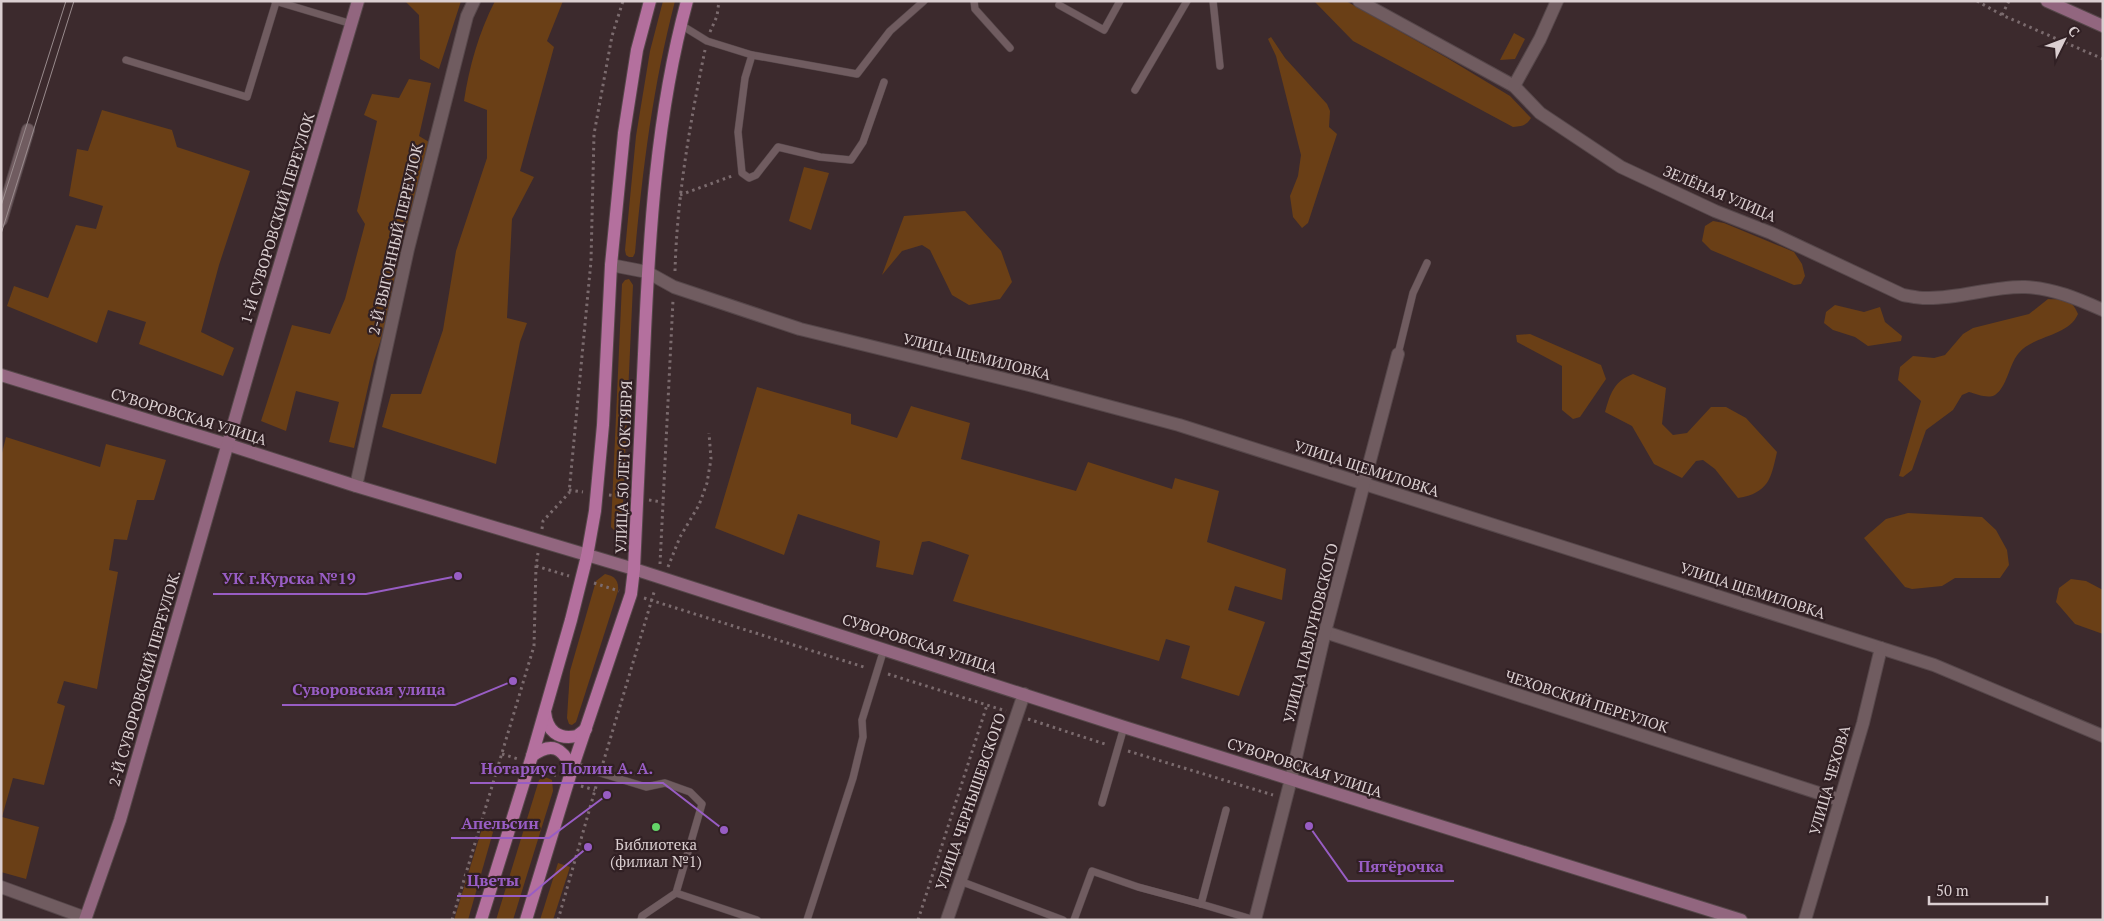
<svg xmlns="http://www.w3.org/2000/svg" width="2104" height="921" viewBox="0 0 2104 921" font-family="'PT Serif',serif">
<rect width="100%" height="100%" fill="#3c2a2d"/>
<g fill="#6a3f16">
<path d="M 405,1 L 461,1 L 439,69 L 420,59 L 419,15 Z"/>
<path d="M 495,1 L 563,1 L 547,41 L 554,47 L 520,171 L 534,177 L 512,219 L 507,318 L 527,323 L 520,342 L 496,464 L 382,427 L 391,394 L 421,394 L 443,330 L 456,251 L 487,158 L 487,110 L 464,101 C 469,67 479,32 495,1 Z"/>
<path d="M 663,1 L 675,1 C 653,86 643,166 635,253 L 633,257 L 629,257 L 626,255 L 625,250 L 636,136 L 650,51 Z"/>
<path d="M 1314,1 L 1346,1 L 1447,58 L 1510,96 L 1531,118 C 1526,126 1522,126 1513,127 L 1353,41 Z"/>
<path d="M 1514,33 L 1525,39 L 1515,59 L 1500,60 Z"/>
<path d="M 1271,37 L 1285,58 L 1327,104 L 1330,111 L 1329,127 L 1337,134 L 1308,223 L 1302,228 L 1293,217 L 1290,196 L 1298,176 L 1301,155 L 1276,56 L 1268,39 Z"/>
<path d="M 409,79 L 431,83 L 419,136 L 429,142 L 388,317 L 374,361 L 354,448 L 329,442 L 339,402 L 296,391 L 286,431 L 261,421 L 292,325 L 330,334 L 345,299 L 365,224 L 357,211 L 377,121 L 364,115 L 372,94 L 399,98 Z"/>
<path d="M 102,110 L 172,130 L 177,147 L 250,171 L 219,265 L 201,332 L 234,348 L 223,376 L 139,344 L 146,322 L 108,310 L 97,343 L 7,306 L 14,286 L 48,298 L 76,225 L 96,229 L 103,206 L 69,196 L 77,149 L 88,151 Z"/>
<path d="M 804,167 L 829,173 L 811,230 L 789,221 Z"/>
<path d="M 965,211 L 1001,251 L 1012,282 L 1000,299 L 969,305 L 952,295 L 930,250 L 922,245 L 902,251 L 882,275 L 904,216 Z"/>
<path d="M 1713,221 L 1724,223 L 1794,252 L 1802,264 L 1805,276 L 1801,284 L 1794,285 L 1711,250 L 1702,241 L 1705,226 Z"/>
<path d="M 629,279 L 633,285 L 622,526 L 619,530 L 615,531 L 611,527 L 622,284 L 625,280 Z"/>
<path d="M 2048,299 C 2064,300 2071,297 2078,314 C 2068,337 2033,335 2018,354 C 2009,365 2007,387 1995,395 C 1988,399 1976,394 1969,392 L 1962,395 L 1953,410 L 1926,430 L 1912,470 L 1903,477 L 1899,476 L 1921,401 L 1898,380 L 1900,367 L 1913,356 L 1934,358 L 1945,355 L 1963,334 L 1973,328 L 2029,314 Z"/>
<path d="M 1835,305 L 1864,312 L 1880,307 L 1885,322 L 1902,336 L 1901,341 L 1868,346 L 1855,337 L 1833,330 L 1824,323 L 1826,312 Z"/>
<path d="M 1530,334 L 1601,365 L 1606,379 L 1580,417 L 1573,419 L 1562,410 L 1562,366 L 1517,342 L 1516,335 Z"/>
<path d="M 1633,374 L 1666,388 L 1662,424 L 1673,435 L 1687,433 L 1711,407 L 1726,407 L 1746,418 L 1777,452 C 1771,478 1769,493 1738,498 L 1715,469 L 1703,460 L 1696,461 L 1682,478 L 1654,464 L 1632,426 L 1605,412 C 1610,394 1614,381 1633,374 Z"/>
<path d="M 757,387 L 851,414 L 851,424 L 897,438 L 911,406 L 970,423 L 961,459 L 1076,491 L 1088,462 L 1172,489 L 1175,478 L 1219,491 L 1207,542 L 1286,569 L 1282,600 L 1235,586 L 1228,610 L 1265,622 L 1239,696 L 1181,678 L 1190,646 L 1166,639 L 1159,661 L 953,601 L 969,555 L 929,541 L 922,542 L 913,575 L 876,567 L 880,541 L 798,514 L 784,555 L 715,528 Z"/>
<path d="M 6,437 L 100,467 L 106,444 L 166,460 L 154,500 L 137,500 L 127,540 L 114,539 L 109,570 L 118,572 L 97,689 L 64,681 L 57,703 L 65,706 L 44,785 L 13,778 L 2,817 L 39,827 L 26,879 L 1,872 L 1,457 Z"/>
<path d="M 1908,513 L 1982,517 L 1996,530 L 2007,550 L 2009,565 L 2000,578 L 1955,578 L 1942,586 L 1912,589 L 1905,587 L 1864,538 L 1886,519 Z"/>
<path d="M 605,574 C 615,576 619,581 618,591 L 576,722 L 572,725 L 569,724 L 567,718 L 570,671 L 596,581 Z"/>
<path d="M 2071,579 L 2086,581 L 2103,590 L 2103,634 L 2075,624 L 2056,602 L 2059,588 Z"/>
<path d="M 545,777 L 552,780 L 553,791 L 513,920 L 496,920 L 539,780 Z"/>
<path d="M 484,822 L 495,825 L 468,920 L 454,920 Z"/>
<path d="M 558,863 L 570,867 L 553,920 L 540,920 Z"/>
</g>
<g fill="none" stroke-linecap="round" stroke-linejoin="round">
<g stroke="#56474a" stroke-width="8">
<g id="lane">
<path d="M 275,1 L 352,24"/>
<path d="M 974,1 L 975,9 L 1010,48"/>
<path d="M 1213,1 L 1220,66"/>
<path d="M 1059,5 L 1104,30 L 1120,1"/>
<path d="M 681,25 L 707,41 L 752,55 L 857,74 L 890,31 L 924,1"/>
<path d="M 752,55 L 745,78 L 738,132 L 742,173 L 749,178 L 756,175 L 778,147 L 820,157 L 851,160 L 863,142 L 884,82"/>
<path d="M 126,60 L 247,97 L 276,2"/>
<path d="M 1135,90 L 1187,1"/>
<path d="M 1398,354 L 1413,293 L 1427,263"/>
<path d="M 574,765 L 646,787 L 665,783 L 690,792 L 702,804 L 676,893 L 642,916 L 641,920"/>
<path d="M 1102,803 L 1124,727"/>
<path d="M 960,881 L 1063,920"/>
<path d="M 676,893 L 757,920"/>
<path d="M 1201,904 L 1255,920"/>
<path d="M 807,920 L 853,778 L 863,737 L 862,720 L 884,649"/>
<path d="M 1074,920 L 1092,871 L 1138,887 L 1201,904 L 1226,810"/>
</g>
</g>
<g stroke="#56474a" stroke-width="14">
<g id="street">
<path d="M 1359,1 L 1514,86 L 1540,113 L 1621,167 L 1715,211 L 1771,233 L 1903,295 C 1910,296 1918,298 1926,298 C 1959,299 1992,286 2025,287 C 2053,288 2078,299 2103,310"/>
<path d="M 1514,86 L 1540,39 L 1557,1"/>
<path d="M 1,220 L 28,130"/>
<path d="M 611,265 L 647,272 L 674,287 L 800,329 L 1029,385 L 1179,425 L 1934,665 L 2103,736"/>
<path d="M 356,486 L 408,249 L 467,16 L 474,1"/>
<path d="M 1325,632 L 1840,800"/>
<path d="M 1,887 L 86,918"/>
<path d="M 947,920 L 1024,694"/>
<path d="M 1255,920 L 1291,779 L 1325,632 L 1398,354"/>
<path d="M 1805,920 L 1863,723 L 1881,648"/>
</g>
</g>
<g stroke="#56474a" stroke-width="14">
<g id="secondary">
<path d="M 2047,1 L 2103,26"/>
<path d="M 1,375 L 229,445 L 356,486 L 634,569 L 1124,727 L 1741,920"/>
<path d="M 85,920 L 120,820 L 259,335 L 358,1"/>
</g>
</g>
<g stroke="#56474a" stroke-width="14">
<g id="primary">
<path d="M 545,712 C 547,731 558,740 577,736 L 586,729"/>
<path d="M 532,756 C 552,741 563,748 572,769"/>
<path d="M 481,920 L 532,756 L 571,620 L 587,556 L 595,511 L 603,425 L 611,265 L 624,133 L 637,50 L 650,1"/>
<path d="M 526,920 L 572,769 L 631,594 L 634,569 C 637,497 641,425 644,354 C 649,236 656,115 687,1"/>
</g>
</g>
<g stroke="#7b6b6e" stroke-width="3" stroke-dasharray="2.5 4" stroke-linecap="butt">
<path d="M 1977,1 L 2002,15 L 2103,59"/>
<path d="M 2002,15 L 2009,1"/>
<path d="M 710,32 L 717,16 L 719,1"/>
<path d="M 680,195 L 732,176"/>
<path d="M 675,271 C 677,197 690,123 705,50"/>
<path d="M 569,490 L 583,492"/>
<path d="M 609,495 L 625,497"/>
<path d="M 649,500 L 662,502"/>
<path d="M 542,529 L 543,521 L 569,493 L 591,261 L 594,134 L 612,36 L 623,1"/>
<path d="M 660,564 L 673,300"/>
<path d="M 536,566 L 569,576"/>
<path d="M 668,567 L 680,537 L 699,505 L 707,483 L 711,459 L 709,433"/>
<path d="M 594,583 L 619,591"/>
<path d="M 644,598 L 867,668"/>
<path d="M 888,674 L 1006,711"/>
<path d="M 1028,719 L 1108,745"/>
<path d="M 1128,751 L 1273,795"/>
<path d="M 502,754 L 518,759"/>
<path d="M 603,763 L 655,589"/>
<path d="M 542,769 L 557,776"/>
<path d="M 581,786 L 595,790"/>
<path d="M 452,920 L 534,646 L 536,566 L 538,553"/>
<path d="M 558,920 L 597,783"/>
<path d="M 918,920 L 987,705"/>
</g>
<use href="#lane" stroke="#705c60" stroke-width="7"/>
<use href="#street" stroke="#705c60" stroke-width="12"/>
<use href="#secondary" stroke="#92667f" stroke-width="12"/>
<use href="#primary" stroke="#b4709e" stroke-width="12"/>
<g stroke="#998b8d" stroke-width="1">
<path d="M 1,206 L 66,1"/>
<path d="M 1,234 L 74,1"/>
</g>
</g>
<circle fill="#64d468" stroke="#312024" stroke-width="2" cx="656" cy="827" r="5"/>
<g text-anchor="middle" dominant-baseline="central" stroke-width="4.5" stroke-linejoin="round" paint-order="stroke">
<g font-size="15" fill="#dbcfd1" stroke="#312024">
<text transform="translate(1720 193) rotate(23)">ЗЕЛЁНАЯ УЛИЦА</text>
<text transform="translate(277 218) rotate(-73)">1-Й СУВОРОВСКИЙ ПЕРЕУЛОК</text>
<text transform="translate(395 239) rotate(-77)">2-Й ВЫГОННЫЙ ПЕРЕУЛОК</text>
<text transform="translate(977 356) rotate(14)">УЛИЦА ЩЕМИЛОВКА</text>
<text transform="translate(189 416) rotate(17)">СУВОРОВСКАЯ УЛИЦА</text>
<text transform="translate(623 467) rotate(-88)">УЛИЦА 50 ЛЕТ ОКТЯБРЯ</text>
<text transform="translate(1367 468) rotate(18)">УЛИЦА ЩЕМИЛОВКА</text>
<text transform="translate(1753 590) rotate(18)">УЛИЦА ЩЕМИЛОВКА</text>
<text transform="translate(1310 633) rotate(-76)">УЛИЦА ПАВЛУНОВСКОГО</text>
<text transform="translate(920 643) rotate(18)">СУВОРОВСКАЯ УЛИЦА</text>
<text transform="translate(144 678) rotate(-74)">2-Й СУВОРОВСКИЙ ПЕРЕУЛОК.</text>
<text transform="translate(1587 701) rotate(18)">ЧЕХОВСКИЙ ПЕРЕУЛОК</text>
<text transform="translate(1305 767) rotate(18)">СУВОРОВСКАЯ УЛИЦА</text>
<text transform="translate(1829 780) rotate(-74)">УЛИЦА ЧЕХОВА</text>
<text transform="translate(970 801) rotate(-71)">УЛИЦА ЧЕРНЫШЕВСКОГО</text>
</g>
<g font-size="15" fill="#dbcfd1" stroke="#312024">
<text x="656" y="844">Библиотека<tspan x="656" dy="17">(филиал №1)</tspan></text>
</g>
</g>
<path fill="none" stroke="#985dc4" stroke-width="2" d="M458 576L366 594H213M513 681L455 705H282M724 830L663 783H470M607 795L549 838H451M1309 826L1348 881H1454M588 847L529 896H457"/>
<g fill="#985dc4" stroke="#312024" stroke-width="2">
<circle cx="458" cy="576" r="5"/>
<circle cx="513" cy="681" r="5"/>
<circle cx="724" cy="830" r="5"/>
<circle cx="607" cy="795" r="5"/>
<circle cx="1309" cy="826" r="5"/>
<circle cx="588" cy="847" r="5"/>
</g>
<g font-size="16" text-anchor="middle" font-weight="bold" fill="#985dc4" stroke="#312024" stroke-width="4.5" stroke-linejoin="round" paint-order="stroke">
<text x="289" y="584">УК г.Курска №19</text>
<text x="369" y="695">Суворовская улица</text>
<text x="567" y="774">Нотариус Полин А. А.</text>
<text x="500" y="829">Апельсин</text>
<text x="1401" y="872">Пятёрочка</text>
<text x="493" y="886">Цветы</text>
</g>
<rect width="2104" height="921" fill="none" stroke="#dbcfd1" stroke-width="5"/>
<g transform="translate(2064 40) rotate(48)" stroke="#312024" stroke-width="4" paint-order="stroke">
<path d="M0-4L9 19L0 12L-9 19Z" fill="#dbcfd1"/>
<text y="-8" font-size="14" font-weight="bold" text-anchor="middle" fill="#dbcfd1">С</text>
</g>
<path d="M1929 896v8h118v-8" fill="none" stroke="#dbcfd1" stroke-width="2.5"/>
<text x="1936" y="896" font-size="15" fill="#dbcfd1" stroke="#312024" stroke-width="4" paint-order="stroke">50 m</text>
</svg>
